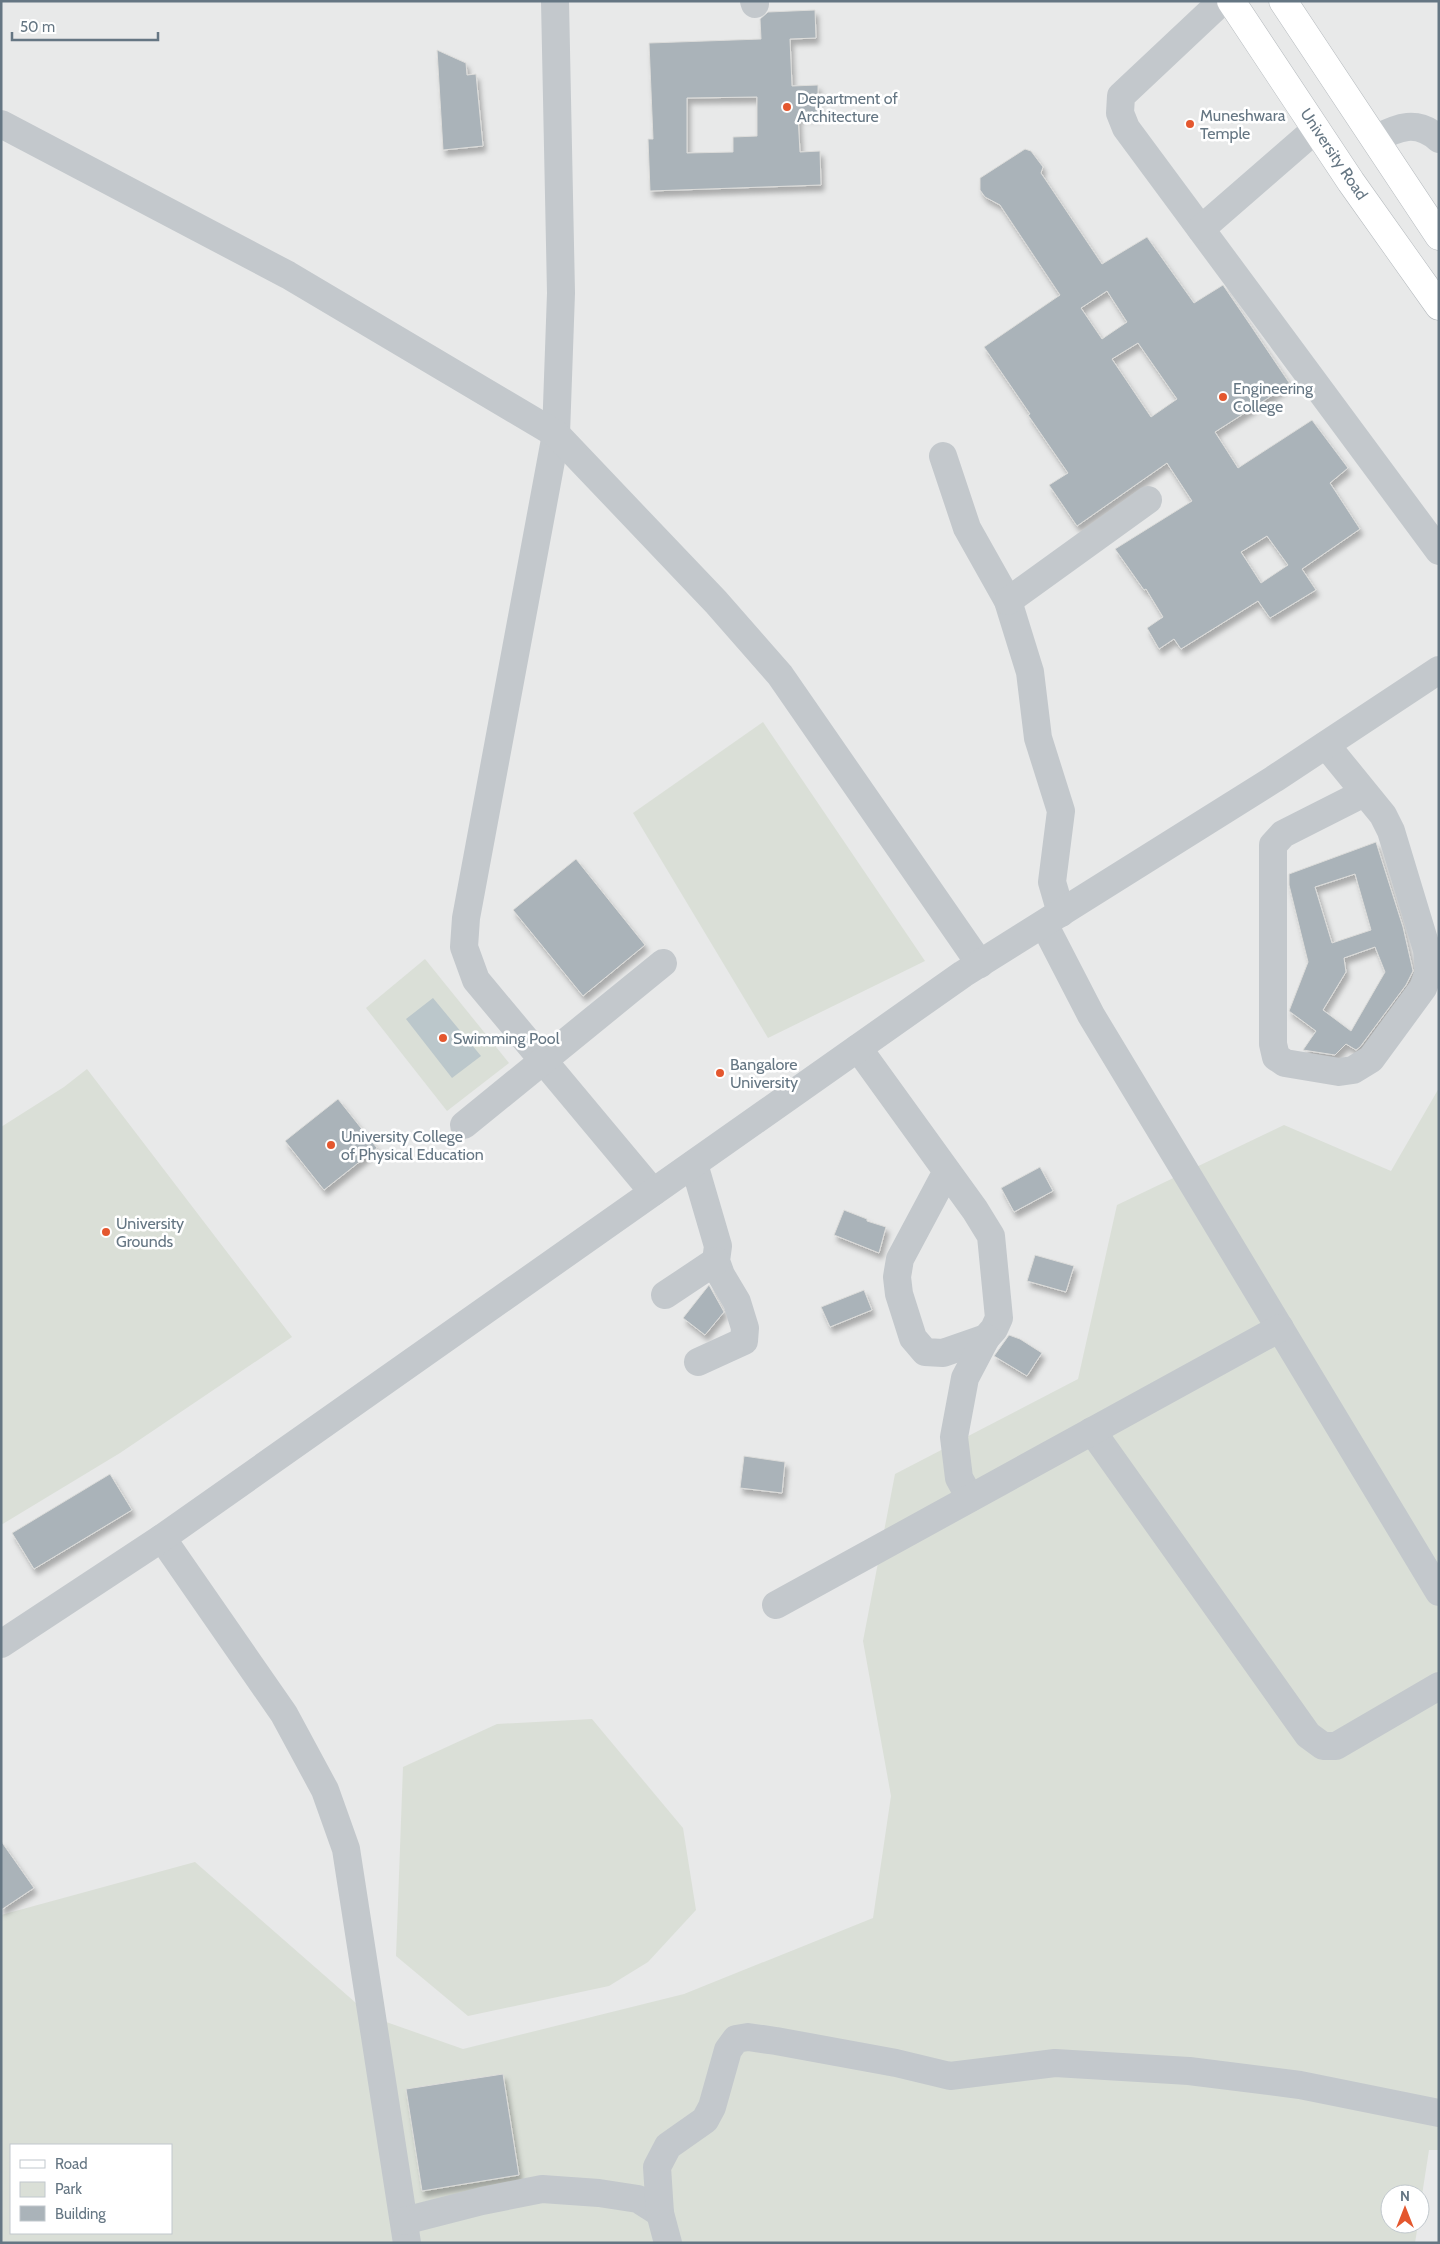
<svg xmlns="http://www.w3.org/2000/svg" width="1440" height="2244" viewBox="0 0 1440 2244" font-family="Cabin,sans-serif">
<defs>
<filter id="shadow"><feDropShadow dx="3" dy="5.5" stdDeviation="2.5" flood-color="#0004"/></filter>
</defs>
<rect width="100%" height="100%" fill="#fafaf8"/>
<path fill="#e8e9e9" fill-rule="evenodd" d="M 1,1 L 1439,1 L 1439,2243 L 1,2243 ZM 11,2145 L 171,2145 L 171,2233 L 11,2233 ZM 1390,2194 L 1420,2194 L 1420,2224 L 1390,2224 Z"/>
<g fill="#dadfd7" fill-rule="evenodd">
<path d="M 763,722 L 925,961 L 768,1038 L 633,813 Z"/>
<path d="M 425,959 L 509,1063 L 447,1111 L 366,1008 Z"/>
<path d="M 87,1069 L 292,1337 L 120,1453 L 1,1525 L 1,1127 L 64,1087 Z"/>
<path d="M 1439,1088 L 1439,2150 L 1429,2150 L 1420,2208 L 1420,2194 L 1390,2194 L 1390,2224 L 1418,2224 L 1415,2243 L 1,2243 L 1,1915 L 195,1862 L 372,2017 L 463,2049 L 684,1994 L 873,1918 L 891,1796 L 863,1641 L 895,1474 L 1078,1379 L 1117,1205 L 1284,1125 L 1391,1171 ZM 11,2145 L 171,2145 L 171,2233 L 11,2233 Z"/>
<path d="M 592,1719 L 683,1828 L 696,1910 L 648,1962 L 609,1986 L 468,2016 L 396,1956 L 403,1767 L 497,1724 Z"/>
</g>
<path fill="#bbc7cb" d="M 433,998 L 481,1056 L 452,1078 L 406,1019 Z"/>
<g fill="#aab3b9" stroke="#dcdcda" fill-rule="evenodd" filter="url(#shadow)">
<path d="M 815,10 L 816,38 L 790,39 L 792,86 L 818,85 L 818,116 L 798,116 L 800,152 L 820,151 L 821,185 L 650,191 L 648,139 L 653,139 L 649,43 L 761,39 L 760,19 L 768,12 ZM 757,97 L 757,136 L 733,137 L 733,152 L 687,153 L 687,98 Z"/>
<path d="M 437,50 L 466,63 L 467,75 L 476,74 L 483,146 L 443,150 Z"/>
<path d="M 1025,149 L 1031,151 L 1043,167 L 1041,173 L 1102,264 L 1147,237 L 1194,303 L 1223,285 L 1251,326 L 1290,384 L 1215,432 L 1238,468 L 1312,420 L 1348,468 L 1330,483 L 1360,529 L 1302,569 L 1316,590 L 1270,618 L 1258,601 L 1181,649 L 1174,639 L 1159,649 L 1147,628 L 1163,617 L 1146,589 L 1144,590 L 1115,549 L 1192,501 L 1167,463 L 1077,526 L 1049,485 L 1068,473 L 1028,415 L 1030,414 L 984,347 L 1060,295 L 1000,205 L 985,197 L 980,190 L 980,178 ZM 1107,291 L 1127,322 L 1102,339 L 1081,308 ZM 1138,343 L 1177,399 L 1151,417 L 1112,359 ZM 1267,536 L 1288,565 L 1261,583 L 1241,552 Z"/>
<path d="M 1376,842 L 1403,927 L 1413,971 L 1406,985 L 1360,1047 L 1356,1050 L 1346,1044 L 1335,1055 L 1303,1050 L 1316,1031 L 1289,1011 L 1308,962 L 1289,885 L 1289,874 ZM 1355,874 L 1371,930 L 1332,943 L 1315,887 ZM 1375,947 L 1385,972 L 1351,1031 L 1323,1010 L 1346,972 L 1344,958 Z"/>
<path d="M 576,859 L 645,945 L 583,996 L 513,910 Z"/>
<path d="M 338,1099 L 377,1148 L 324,1190 L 285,1141 Z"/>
<path d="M 1040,1167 L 1053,1191 L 1014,1212 L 1001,1188 Z"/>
<path d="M 844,1210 L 867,1219 L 867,1221 L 886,1227 L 879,1253 L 834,1235 Z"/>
<path d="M 1035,1255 L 1074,1266 L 1066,1292 L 1027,1281 Z"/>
<path d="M 709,1285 L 724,1312 L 705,1335 L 683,1318 Z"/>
<path d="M 864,1290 L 872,1310 L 830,1327 L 821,1307 Z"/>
<path d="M 1009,1335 L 1020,1339 L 1042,1353 L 1027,1376 L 994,1356 Z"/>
<path d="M 744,1456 L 785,1462 L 782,1493 L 740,1488 Z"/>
<path d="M 110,1474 L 132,1510 L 34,1569 L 12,1533 Z"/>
<path d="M 1,1841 L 34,1888 L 1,1910 Z"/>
<path d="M 503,2074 L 519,2175 L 422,2191 L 406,2089 Z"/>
</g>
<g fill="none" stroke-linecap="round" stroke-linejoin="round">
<g stroke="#b5babe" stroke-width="29">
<g id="major">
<path d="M 1231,1 L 1351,182 L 1439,306"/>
<path d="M 1283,1 L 1439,236"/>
</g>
</g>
<g stroke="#c3c8cc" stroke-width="28">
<path d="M 555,1 L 561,293 L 556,434 L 466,918 L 464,947 L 476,980 L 653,1192"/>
<path d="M 754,1 L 755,4"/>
<path d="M 1222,1 L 1121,96 L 1120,113 L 1126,128 L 1439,551"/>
<path d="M 1,124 L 288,275 L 556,434 L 716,602 L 780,675 L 980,964"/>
<path d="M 1375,139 C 1398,127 1417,119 1439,139"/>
<path d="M 1201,229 L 1316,129"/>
<path d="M 943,456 L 967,528 L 1008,601 L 1030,672 L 1038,738 L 1061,811 L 1052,882 L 1061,913"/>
<path d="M 1008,601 L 1148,500"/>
<path d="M 1326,745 L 1383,815 L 1391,831 L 1427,950 L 1429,972 L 1423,988 L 1371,1059 L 1353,1070 L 1339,1072 L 1285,1063 L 1276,1057 L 1273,1044 L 1273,845 L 1283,834 L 1364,793"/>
<path d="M 1044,924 L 1091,1015 L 1439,1592"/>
<path d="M 858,1048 L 975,1210 L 991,1236 L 999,1318 L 994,1329 L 986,1338 L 943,1353 L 925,1352 L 913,1338 L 899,1294 L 897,1277 L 900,1259 L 947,1171"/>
<path d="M 464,1125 L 663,963"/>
<path d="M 694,1164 L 718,1246 L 716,1261 L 721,1275 L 737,1302 L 745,1328 L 744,1341 L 698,1362"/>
<path d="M 665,1295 L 716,1261"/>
<path d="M 1092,1431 L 1308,1735 L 1323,1746 L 1336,1746 L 1439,1686"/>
<path d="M 970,1498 L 959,1478 L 954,1437 L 965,1378 L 986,1338"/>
<path d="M 162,1538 L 284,1714 L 325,1790 L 346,1849 L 407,2243"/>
<path d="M 776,1605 L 1280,1328"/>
<path d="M 1,1644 L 162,1538 L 963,974 L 1274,779 L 1439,670"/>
<path d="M 404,2221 L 482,2201 L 542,2189 L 599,2193 L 638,2199 L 660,2213"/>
<path d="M 668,2243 L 660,2213 L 657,2167 L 668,2146 L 705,2120 L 712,2107 L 728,2050 L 736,2039 L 748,2037 L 776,2041 L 896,2063 L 950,2076 L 1055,2063 L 1189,2071 L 1300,2085 L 1439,2113"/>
</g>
<use href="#major" stroke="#fff" stroke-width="28"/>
</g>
<g fill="#e4572e" stroke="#fff" stroke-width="2">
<circle cx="787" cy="107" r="5"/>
<circle cx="1190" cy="124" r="5"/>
<circle cx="1223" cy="397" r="5"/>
<circle cx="443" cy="1038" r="5"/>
<circle cx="720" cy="1073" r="5"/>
<circle cx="331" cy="1145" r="5"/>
<circle cx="106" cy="1232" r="5"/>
</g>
<g text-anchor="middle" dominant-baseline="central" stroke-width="5" stroke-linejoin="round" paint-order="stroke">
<g font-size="16" fill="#657683" stroke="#fff" text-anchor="start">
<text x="797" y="98">Department of<tspan x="797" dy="18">Architecture</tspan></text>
<text x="1200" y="115">Muneshwara<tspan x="1200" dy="18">Temple</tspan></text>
<text x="1233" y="388">Engineering<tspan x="1233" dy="18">College</tspan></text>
<text x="453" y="1038">Swimming Pool</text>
<text x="730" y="1064">Bangalore<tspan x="730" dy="18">University</tspan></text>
<text x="341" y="1136">University College<tspan x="341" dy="18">of Physical Education</tspan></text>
<text x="116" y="1223">University<tspan x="116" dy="18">Grounds</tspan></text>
</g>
<g font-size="16" fill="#657683" stroke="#fff">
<text transform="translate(1334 154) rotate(56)">University Road</text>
</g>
</g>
<rect width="1440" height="2244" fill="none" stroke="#657683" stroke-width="5"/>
<rect x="10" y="2144" width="162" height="90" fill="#ffffff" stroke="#c1c8cd"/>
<rect x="20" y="2160" width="25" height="8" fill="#ffffff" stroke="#c1c8cd"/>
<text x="55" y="2169" font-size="15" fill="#657683">Road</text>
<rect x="20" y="2182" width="25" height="15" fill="#dadfd7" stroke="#c1c8cd"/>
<text x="55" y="2194" font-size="15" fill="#657683">Park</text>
<rect x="20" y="2206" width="25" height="15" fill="#aab3b9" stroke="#c1c8cd"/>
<text x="55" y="2219" font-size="15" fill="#657683">Building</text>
<g transform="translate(1405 2209)"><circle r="24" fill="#ffffff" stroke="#c1c8cd"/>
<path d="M0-4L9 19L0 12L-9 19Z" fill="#e4572e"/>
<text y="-8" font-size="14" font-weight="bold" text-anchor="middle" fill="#657683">N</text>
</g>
<path d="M12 32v8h146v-8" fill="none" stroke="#657683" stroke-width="2.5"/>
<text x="20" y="32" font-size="15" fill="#657683" stroke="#ffffff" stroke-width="4" paint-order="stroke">50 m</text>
</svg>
